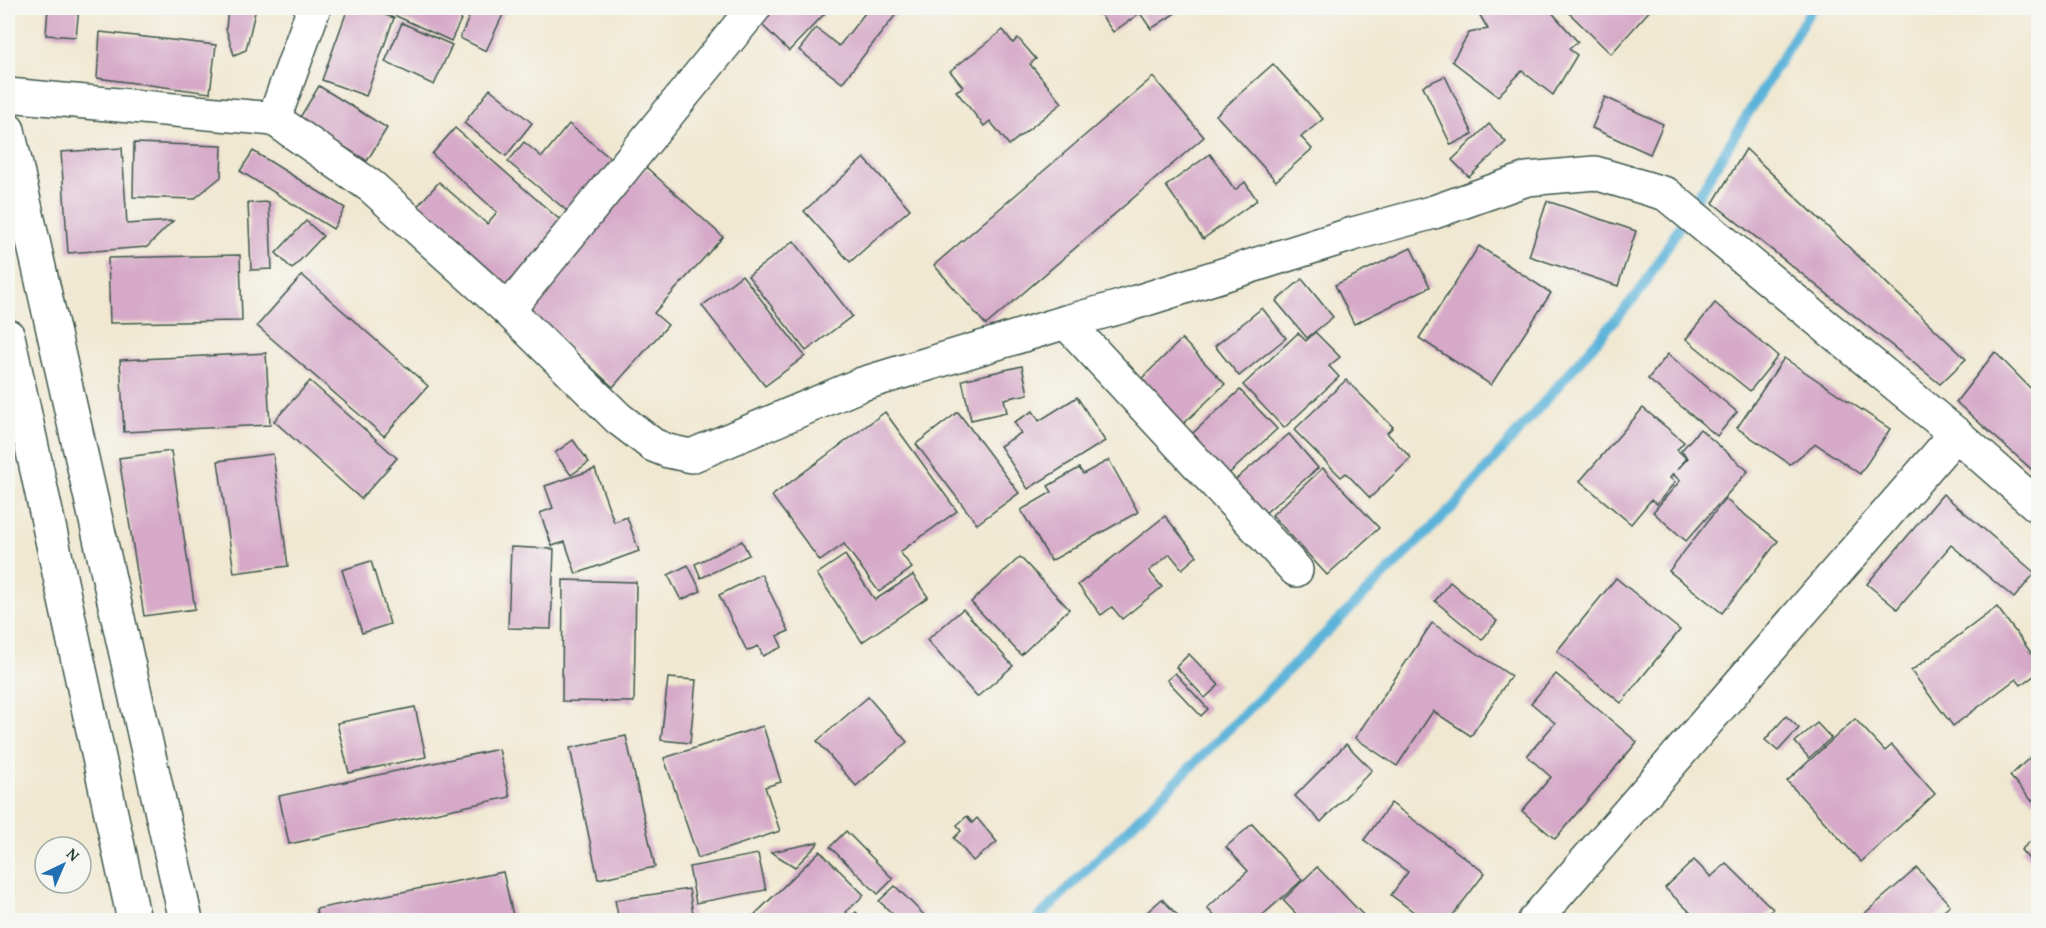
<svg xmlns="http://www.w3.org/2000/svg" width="2046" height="928" viewBox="0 0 2046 928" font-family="'Gentium Book Plus',serif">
<rect width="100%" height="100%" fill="#f6f6f2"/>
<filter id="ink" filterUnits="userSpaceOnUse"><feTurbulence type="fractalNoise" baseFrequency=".0167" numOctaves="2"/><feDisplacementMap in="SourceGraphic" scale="12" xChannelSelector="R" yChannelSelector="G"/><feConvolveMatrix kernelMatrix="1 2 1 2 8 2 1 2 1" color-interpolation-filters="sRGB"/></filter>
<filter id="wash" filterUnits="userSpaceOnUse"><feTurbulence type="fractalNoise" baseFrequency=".008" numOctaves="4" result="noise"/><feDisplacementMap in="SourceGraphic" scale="24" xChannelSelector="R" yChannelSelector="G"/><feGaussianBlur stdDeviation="1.35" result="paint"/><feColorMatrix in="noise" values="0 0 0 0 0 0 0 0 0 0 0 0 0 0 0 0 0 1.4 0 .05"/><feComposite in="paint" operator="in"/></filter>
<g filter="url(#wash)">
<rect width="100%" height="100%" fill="#f0e8d1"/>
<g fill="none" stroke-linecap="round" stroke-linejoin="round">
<path stroke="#5cb3d9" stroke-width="10" d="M 1036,920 L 1454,506 L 1641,290 L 1812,8"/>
</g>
<g id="blocks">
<g fill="#d5a9c7">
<path d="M 48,8 L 79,8 L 76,37 L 46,35 Z"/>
<path d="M 228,8 L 256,8 L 246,50 L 234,55 L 226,29 Z"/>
<path d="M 348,8 L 364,8 L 394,18 L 366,96 L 322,80 Z"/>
<path d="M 394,8 L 445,8 L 463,15 L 451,41 L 392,14 Z"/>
<path d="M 473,8 L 506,8 L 486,51 L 460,38 Z"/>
<path d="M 774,8 L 830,8 L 789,51 L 760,23 Z"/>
<path d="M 869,8 L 901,8 L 842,83 L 799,50 L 816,28 L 839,46 Z"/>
<path d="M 1096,8 L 1183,8 L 1151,29 L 1140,13 L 1113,32 Z"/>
<path d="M 1479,8 L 1548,8 L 1578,42 L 1569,49 L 1577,55 L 1553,95 L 1522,71 L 1498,96 L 1452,61 L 1469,33 L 1488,29 L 1477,10 Z"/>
<path d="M 1564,8 L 1652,8 L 1611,54 Z"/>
<path d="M 402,23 L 452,45 L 434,85 L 385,62 Z"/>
<path d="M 1003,30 L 1013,43 L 1018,38 L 1036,59 L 1030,64 L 1062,103 L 1009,145 L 990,121 L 984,126 L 956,91 L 963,87 L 950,71 Z"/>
<path d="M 100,32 L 216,45 L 210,93 L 97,78 Z"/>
<path d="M 1273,64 L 1323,119 L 1301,137 L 1312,149 L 1276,181 L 1216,115 Z"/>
<path d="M 1445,76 L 1473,134 L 1451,145 L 1423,86 Z"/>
<path d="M 1153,77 L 1204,137 L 986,325 L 934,265 Z"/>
<path d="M 319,86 L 387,128 L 367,161 L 299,119 Z"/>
<path d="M 490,89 L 532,123 L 506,156 L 464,123 Z"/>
<path d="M 1605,97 L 1663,124 L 1650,154 L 1592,128 Z"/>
<path d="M 569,124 L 616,163 L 572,215 L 508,162 L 524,142 L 542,157 Z"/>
<path d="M 1489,124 L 1506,142 L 1469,177 L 1452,160 Z"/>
<path d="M 455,128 L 568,227 L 511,292 L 415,209 L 439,182 L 487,224 L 497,212 L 432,154 Z"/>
<path d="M 134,143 L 222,146 L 221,177 L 194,199 L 133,197 Z"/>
<path d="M 122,148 L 127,224 L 173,221 L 147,247 L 68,253 L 61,152 Z"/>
<path d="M 1746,149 L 1966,359 L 1940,384 L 1713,203 Z"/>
<path d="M 253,151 L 345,208 L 333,229 L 240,171 Z"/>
<path d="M 1210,154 L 1235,190 L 1245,182 L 1257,200 L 1203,239 L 1166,186 Z"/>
<path d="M 864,158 L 910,209 L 850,262 L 804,211 Z"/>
<path d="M 646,167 L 723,237 L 654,313 L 668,325 L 613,387 L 521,304 Z"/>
<path d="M 1547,201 L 1636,231 L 1618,286 L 1529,256 Z"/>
<path d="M 269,202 L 272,269 L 251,270 L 248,203 Z"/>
<path d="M 306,221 L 323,236 L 292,269 L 276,253 Z"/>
<path d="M 794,241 L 852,316 L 806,351 L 748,276 Z"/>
<path d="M 1479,246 L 1551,293 L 1491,385 L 1419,338 Z"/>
<path d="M 1411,248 L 1430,287 L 1354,324 L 1335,285 Z"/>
<path d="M 240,255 L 242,321 L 110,323 L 108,258 Z"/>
<path d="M 302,275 L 428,386 L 384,436 L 257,326 Z"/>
<path d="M 742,275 L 805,356 L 765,386 L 702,306 Z"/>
<path d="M 1302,279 L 1333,317 L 1307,338 L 1276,301 Z"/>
<path d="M 1715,303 L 1778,356 L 1750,391 L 1686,339 Z"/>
<path d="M 1262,308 L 1286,338 L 1239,376 L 1215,346 Z"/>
<path d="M 1315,332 L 1340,357 L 1329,366 L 1339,377 L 1284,428 L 1243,385 L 1298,333 L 1306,341 Z"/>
<path d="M 1182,339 L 1225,384 L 1177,430 L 1134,386 Z"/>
<path d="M 1995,352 L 2038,396 L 2038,475 L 1956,402 Z"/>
<path d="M 266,353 L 270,425 L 124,432 L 120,360 Z"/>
<path d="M 1668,354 L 1737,412 L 1717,436 L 1648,379 Z"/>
<path d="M 1784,358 L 1890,429 L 1860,474 L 1816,444 L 1790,464 L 1737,428 Z"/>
<path d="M 1022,366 L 1028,394 L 1004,399 L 1007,412 L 971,420 L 962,380 Z"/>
<path d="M 1346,380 L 1393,427 L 1387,433 L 1411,458 L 1370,498 L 1346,473 L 1341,477 L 1294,430 Z"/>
<path d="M 310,381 L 397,458 L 361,499 L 274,421 Z"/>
<path d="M 1240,390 L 1277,429 L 1220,482 L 1183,442 Z"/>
<path d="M 1077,397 L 1105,441 L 1028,489 L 1000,446 L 1021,433 L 1014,422 L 1033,411 L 1039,421 Z"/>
<path d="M 1643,408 L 1684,442 L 1677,450 L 1686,458 L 1677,470 L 1688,458 L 1681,451 L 1700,429 L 1748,471 L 1686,541 L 1653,512 L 1680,481 L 1673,474 L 1670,478 L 1675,482 L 1657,504 L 1651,500 L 1631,524 L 1580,481 Z"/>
<path d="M 885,412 L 957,511 L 900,552 L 912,568 L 879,592 L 844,544 L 820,561 L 772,496 Z"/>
<path d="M 958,412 L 1019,493 L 977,524 L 916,444 Z"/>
<path d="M 1289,434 L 1318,468 L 1264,514 L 1235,480 Z"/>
<path d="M 573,440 L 589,462 L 571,475 L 555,453 Z"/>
<path d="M 171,451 L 195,609 L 144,616 L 119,458 Z"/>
<path d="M 273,454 L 288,566 L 234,573 L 218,461 Z"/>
<path d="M 1109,460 L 1138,512 L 1051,561 L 1021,510 L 1052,492 L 1048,486 L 1079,468 L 1083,474 Z"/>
<path d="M 1323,468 L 1379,528 L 1327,575 L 1272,515 Z"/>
<path d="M 595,469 L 614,522 L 627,517 L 639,551 L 576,574 L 565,542 L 552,546 L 540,513 L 553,508 L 545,486 Z"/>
<path d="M 1943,494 L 2035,573 L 2014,598 L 1951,545 L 1897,609 L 1867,584 Z"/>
<path d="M 1725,499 L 1778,541 L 1722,613 L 1669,571 Z"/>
<path d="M 1165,516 L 1197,556 L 1182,569 L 1170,554 L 1149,571 L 1162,587 L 1122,619 L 1112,607 L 1101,615 L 1078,585 Z"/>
<path d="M 742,541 L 749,555 L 701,578 L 695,564 Z"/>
<path d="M 511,547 L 554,549 L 551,629 L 508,628 Z"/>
<path d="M 845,555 L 875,600 L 913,575 L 928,597 L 862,642 L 817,574 Z"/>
<path d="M 1020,557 L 1069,609 L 1021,655 L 971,602 Z"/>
<path d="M 371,561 L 390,624 L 362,633 L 342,570 Z"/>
<path d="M 688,565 L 701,591 L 681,600 L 668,575 Z"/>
<path d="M 761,574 L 789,631 L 777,636 L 782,647 L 763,656 L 758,646 L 747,651 L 719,595 Z"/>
<path d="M 1616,578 L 1680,630 L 1621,703 L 1557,651 Z"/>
<path d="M 563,580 L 636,582 L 634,702 L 562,701 Z"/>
<path d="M 1450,582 L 1497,621 L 1482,640 L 1435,601 Z"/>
<path d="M 1997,607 L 2038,662 L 2038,673 L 2021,685 L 2016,679 L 1953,726 L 1911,671 Z"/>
<path d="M 963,609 L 1013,666 L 977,697 L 927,640 Z"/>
<path d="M 1432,623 L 1511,676 L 1471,736 L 1433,711 L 1397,766 L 1355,738 Z"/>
<path d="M 1189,654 L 1219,685 L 1205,698 L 1176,667 Z"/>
<path d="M 1175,673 L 1208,709 L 1201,716 L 1167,680 Z"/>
<path d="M 1556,674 L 1637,742 L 1555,839 L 1522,811 L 1551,777 L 1527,756 L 1555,723 L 1531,703 Z"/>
<path d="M 668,678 L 696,680 L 690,743 L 661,740 Z"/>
<path d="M 868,697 L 907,742 L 856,786 L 817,741 Z"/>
<path d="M 415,707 L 426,757 L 349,773 L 337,723 Z"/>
<path d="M 1786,716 L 1799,728 L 1778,751 L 1765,740 Z"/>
<path d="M 1855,719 L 1885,751 L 1892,745 L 1935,794 L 1861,862 L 1787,781 Z"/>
<path d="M 1817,723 L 1831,738 L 1809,758 L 1795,742 Z"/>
<path d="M 763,726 L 781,782 L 765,787 L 780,831 L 698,858 L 664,758 Z"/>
<path d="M 626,736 L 655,867 L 598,879 L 570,748 Z"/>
<path d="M 1346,744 L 1372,770 L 1321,822 L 1295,796 Z"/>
<path d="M 499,749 L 510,797 L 289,844 L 279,796 Z"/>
<path d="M 2038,750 L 2038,795 L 2032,801 L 2010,776 Z"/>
<path d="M 1391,803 L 1485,873 L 1449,920 L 1425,920 L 1391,895 L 1408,872 L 1364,840 Z"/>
<path d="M 967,816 L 972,823 L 977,818 L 997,842 L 973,861 L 954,838 L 961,831 L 957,825 Z"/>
<path d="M 1252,824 L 1302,880 L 1257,920 L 1218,920 L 1207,908 L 1248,871 L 1226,847 Z"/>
<path d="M 846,831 L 893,879 L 878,894 L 830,847 Z"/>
<path d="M 2038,834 L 2038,870 L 2021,850 Z"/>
<path d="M 818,842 L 816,846 L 795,867 L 771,852 Z"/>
<path d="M 820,851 L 864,895 L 846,912 L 850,917 L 856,912 L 864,920 L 749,920 Z"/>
<path d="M 758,854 L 766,890 L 696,903 L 689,867 Z"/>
<path d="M 1694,860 L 1711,877 L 1726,863 L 1773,909 L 1762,920 L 1683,920 L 1691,913 L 1665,888 Z"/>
<path d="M 1317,867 L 1368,920 L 1293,920 L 1298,916 L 1283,900 Z"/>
<path d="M 1917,868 L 1950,905 L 1932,920 L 1857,920 Z"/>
<path d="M 503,872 L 514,920 L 318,920 L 316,909 Z"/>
<path d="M 895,886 L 929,920 L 899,920 L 879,901 Z"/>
<path d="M 689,889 L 694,920 L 619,920 L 615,900 Z"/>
<path d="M 1162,899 L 1182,920 L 1138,920 Z"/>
</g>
</g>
</g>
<g filter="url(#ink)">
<use href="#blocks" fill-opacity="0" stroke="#3e574c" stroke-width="1.5"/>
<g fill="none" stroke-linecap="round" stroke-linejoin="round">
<g stroke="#3e574c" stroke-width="36">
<g id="minor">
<path d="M 8,95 L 274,119 L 372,187 L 508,310 L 618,418 L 653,445 L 668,451 L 691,456 L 862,384 L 1066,322 L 1124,306 L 1353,234 L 1434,212 L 1527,179 L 1595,173 L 1666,194 L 1956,434 L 2038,506"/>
<path d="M 274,119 L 314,8"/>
<path d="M 8,130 L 186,920"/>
<path d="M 508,310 L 754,8"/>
<path d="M 1066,322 L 1296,570"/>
<path d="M 8,336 L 134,920"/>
<path d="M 1535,920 L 1956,434"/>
</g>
</g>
<use href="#minor" stroke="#fff" stroke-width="33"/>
</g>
</g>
<rect width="2046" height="928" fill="none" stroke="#f6f6f2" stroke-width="30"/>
<g transform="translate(63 865) rotate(44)"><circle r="28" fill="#f6f6f2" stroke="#a0aca6" stroke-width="1.5"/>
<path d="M0-4.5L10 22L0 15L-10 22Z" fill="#1f6fb2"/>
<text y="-9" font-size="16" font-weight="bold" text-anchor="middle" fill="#1f3d34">N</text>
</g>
</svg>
